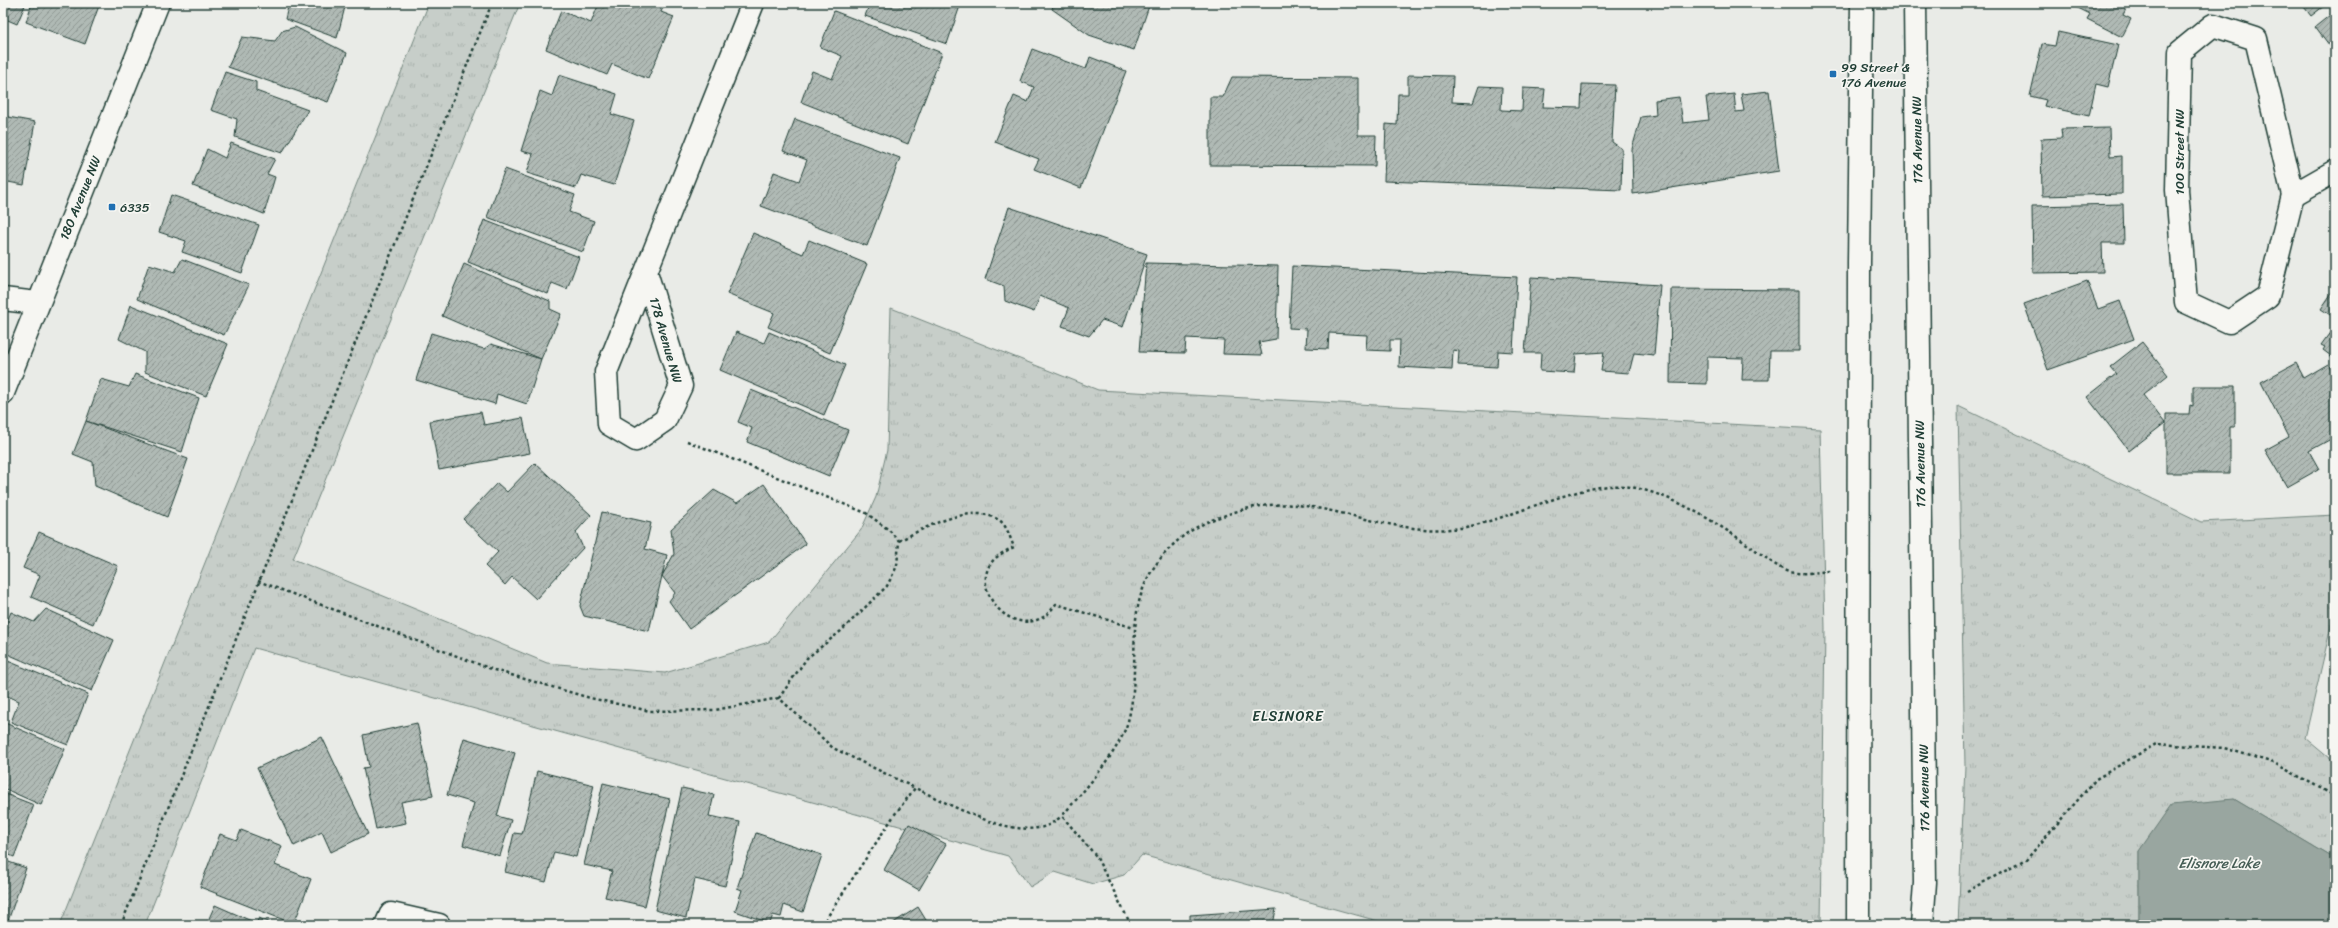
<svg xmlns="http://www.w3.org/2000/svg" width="2338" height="928" viewBox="0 0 2338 928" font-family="Sriracha,sans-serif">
<defs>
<pattern id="park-tufts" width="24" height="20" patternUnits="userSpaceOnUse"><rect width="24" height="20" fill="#c7cec9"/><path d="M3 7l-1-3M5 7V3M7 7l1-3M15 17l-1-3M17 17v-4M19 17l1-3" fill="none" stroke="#aab2ad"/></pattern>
<pattern id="building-hatch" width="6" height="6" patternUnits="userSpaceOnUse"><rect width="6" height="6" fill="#b0bab5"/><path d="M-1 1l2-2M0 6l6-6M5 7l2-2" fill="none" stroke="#8f9894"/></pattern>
</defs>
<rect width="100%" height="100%" fill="#e9ebe7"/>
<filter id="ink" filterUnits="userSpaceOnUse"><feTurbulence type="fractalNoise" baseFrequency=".025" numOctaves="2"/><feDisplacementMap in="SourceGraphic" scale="8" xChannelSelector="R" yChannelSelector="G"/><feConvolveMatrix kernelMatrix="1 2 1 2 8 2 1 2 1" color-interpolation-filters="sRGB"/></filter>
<g filter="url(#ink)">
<g fill="url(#park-tufts)" stroke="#73867e">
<path d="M 429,3 L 520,3 L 293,559 L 547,663 L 665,673 L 769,642 L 861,530 L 876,497 L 887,450 L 891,308 L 1098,390 L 1820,429 L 1825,628 L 1821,925 L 1392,925 L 1142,855 L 1124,875 L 1093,884 L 1055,872 L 1030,887 L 1008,856 L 254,648 L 145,925 L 60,925 Z"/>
<path d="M 1958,406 L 2201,522 L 2335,515 L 2335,609 L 2305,738 L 2335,763 L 2335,859 L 2234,799 L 2139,851 L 2139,925 L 1958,925 L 1965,766 Z"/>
</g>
<path fill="#99a6a0" stroke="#687c75" d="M 2234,799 L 2335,859 L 2335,925 L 2139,925 L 2139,851 L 2171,805 Z"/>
<g fill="url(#building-hatch)" stroke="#1f3d34">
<path d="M 3,3 L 26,3 L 17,24 L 3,18 Z"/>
<path d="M 32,3 L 100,3 L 85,44 L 26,22 Z"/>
<path d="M 289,3 L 346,3 L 337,38 L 285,19 Z"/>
<path d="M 599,3 L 665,3 L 661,12 L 674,17 L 648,79 L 612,64 L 607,75 L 546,49 L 561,11 L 591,23 Z"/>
<path d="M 870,3 L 961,3 L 947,44 L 865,16 Z"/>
<path d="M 1054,3 L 1150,3 L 1134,50 L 1089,35 L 1052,9 Z"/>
<path d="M 2068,3 L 2129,3 L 2123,15 L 2131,19 L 2122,37 L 2087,19 L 2090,14 Z"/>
<path d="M 2301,3 L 2328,3 L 2311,16 Z"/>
<path d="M 834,11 L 942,53 L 908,144 L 801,102 L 812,71 L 832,79 L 842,56 L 820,47 Z"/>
<path d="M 2335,11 L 2335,54 L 2315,27 Z"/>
<path d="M 295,27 L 347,53 L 328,102 L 228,67 L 242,37 L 275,41 L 282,31 Z"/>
<path d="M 2058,32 L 2118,45 L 2108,87 L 2096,84 L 2089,116 L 2044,106 L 2046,100 L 2030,96 L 2042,44 L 2055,46 Z"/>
<path d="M 1032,49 L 1086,69 L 1090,57 L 1126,71 L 1081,188 L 1034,169 L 1039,159 L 995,142 L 1014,96 L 1028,102 L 1034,87 L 1020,81 Z"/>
<path d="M 225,72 L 256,82 L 256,91 L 308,110 L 282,153 L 235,137 L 237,119 L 211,110 Z"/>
<path d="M 559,75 L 617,94 L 611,114 L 634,121 L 614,185 L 581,175 L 576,188 L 527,173 L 533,154 L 521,151 L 540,91 L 552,96 Z"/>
<path d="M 1408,75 L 1453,76 L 1452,102 L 1473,103 L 1479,86 L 1502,87 L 1501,110 L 1522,111 L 1523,88 L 1545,89 L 1543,107 L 1581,108 L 1582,84 L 1615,85 L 1612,142 L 1622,149 L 1621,190 L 1384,181 L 1386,124 L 1397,125 L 1398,94 L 1408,94 Z"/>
<path d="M 1232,77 L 1358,78 L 1358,135 L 1376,135 L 1375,166 L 1210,165 L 1210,97 L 1223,97 Z"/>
<path d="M 1769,91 L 1779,171 L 1633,194 L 1632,149 L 1641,117 L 1656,115 L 1655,100 L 1679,97 L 1683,123 L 1709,120 L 1706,97 L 1734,94 L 1736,112 L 1744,111 L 1741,94 Z"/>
<path d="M 3,116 L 35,122 L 24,185 L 3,181 Z"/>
<path d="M 795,119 L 900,158 L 867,246 L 761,206 L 774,172 L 799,181 L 807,160 L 783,151 Z"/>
<path d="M 2109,128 L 2110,157 L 2122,156 L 2122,194 L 2042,196 L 2041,139 L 2062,138 L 2061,129 Z"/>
<path d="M 231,143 L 275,159 L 267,174 L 275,177 L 264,214 L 193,186 L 207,149 L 225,158 Z"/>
<path d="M 505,169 L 575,195 L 569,212 L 594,221 L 583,252 L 487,217 Z"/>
<path d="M 171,195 L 259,225 L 242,273 L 182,252 L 186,241 L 159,232 Z"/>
<path d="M 2123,204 L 2124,243 L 2102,243 L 2103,272 L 2033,273 L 2032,206 Z"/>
<path d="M 1009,207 L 1147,254 L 1123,327 L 1102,320 L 1089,336 L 1062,326 L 1069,308 L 1040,296 L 1034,312 L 1005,301 L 1004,286 L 985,279 Z"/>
<path d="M 484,220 L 579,257 L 567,289 L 552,283 L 548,294 L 468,262 Z"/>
<path d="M 753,233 L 803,254 L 809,240 L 867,264 L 830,353 L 768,327 L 774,313 L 727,294 Z"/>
<path d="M 182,259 L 249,285 L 224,335 L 137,299 L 149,264 L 175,272 Z"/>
<path d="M 1146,263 L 1278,266 L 1276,339 L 1259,342 L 1262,355 L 1223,354 L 1224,340 L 1186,338 L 1185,353 L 1139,352 Z"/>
<path d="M 464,264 L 550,301 L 550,309 L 561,314 L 541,359 L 442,316 Z"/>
<path d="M 1292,266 L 1517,277 L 1513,352 L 1498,351 L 1497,367 L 1458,365 L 1459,351 L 1453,350 L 1452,370 L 1399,367 L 1400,340 L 1390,340 L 1390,351 L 1366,350 L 1367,335 L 1329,333 L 1328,349 L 1306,348 L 1307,329 L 1289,328 Z"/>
<path d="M 1531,277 L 1660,285 L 1654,355 L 1634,353 L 1629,373 L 1601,371 L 1604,352 L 1576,354 L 1574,373 L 1540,371 L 1541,353 L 1525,353 Z"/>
<path d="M 2087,281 L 2098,309 L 2120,301 L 2134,339 L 2048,370 L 2024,304 Z"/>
<path d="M 2335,288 L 2335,318 L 2321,309 Z"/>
<path d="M 1671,289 L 1799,290 L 1799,351 L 1770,351 L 1769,380 L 1742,380 L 1743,358 L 1707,357 L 1707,384 L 1670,383 Z"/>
<path d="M 131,305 L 228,344 L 206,396 L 145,372 L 145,352 L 119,339 Z"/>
<path d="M 2334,327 L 2335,328 L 2335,359 L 2323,350 L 2325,347 L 2321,345 Z"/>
<path d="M 736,332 L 764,343 L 769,332 L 845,365 L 824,415 L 720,370 Z"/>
<path d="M 431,333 L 484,349 L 491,344 L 541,359 L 527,404 L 497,394 L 495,404 L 416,380 Z"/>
<path d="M 2142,342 L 2168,375 L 2143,395 L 2165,423 L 2129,451 L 2087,397 L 2116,374 L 2110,367 Z"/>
<path d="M 2296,363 L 2304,378 L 2328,364 L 2335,376 L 2335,442 L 2331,439 L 2309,451 L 2319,469 L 2287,487 L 2265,450 L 2289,437 L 2261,382 Z"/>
<path d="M 135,374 L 199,398 L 182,452 L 86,421 L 101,379 L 129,387 Z"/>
<path d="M 2193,386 L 2235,386 L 2235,427 L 2230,427 L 2230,473 L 2166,473 L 2166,414 L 2189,414 L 2190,405 L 2193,406 Z"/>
<path d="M 751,390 L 848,430 L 829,476 L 747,442 L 752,428 L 738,422 Z"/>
<path d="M 481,412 L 484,425 L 523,418 L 530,453 L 439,470 L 430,421 Z"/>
<path d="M 86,421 L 188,459 L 167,517 L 95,486 L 93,462 L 73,454 Z"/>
<path d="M 535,463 L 591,515 L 576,532 L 583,548 L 536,599 L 512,577 L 505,585 L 485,566 L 498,552 L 463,519 L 497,483 L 507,492 Z"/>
<path d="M 764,484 L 806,544 L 689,629 L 669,601 L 675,593 L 662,576 L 674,554 L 671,529 L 714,490 L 737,503 Z"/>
<path d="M 602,512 L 651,523 L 645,549 L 667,555 L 649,631 L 584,616 L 580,606 Z"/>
<path d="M 39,532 L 118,566 L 93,624 L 31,597 L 40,575 L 23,568 Z"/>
<path d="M 46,609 L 114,640 L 92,691 L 3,652 L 3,631 L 11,612 L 34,622 Z"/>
<path d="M 3,659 L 88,694 L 68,745 L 11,722 L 19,701 L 3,694 Z"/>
<path d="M 3,722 L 65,749 L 41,805 L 3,788 Z"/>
<path d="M 417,723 L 433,796 L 401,802 L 406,823 L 376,829 L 363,768 L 369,767 L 363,735 Z"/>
<path d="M 322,737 L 368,834 L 331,852 L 322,832 L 294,846 L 257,768 Z"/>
<path d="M 464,738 L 515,753 L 497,816 L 511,820 L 500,856 L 463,845 L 474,803 L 447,795 Z"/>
<path d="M 537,771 L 594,785 L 576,857 L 554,852 L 546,882 L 505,872 L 514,833 L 522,834 Z"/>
<path d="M 603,783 L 670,799 L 645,906 L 605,897 L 612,871 L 584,865 Z"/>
<path d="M 682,788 L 714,795 L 709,816 L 740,822 L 725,886 L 695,879 L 686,918 L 655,910 Z"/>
<path d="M 3,793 L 34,805 L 14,857 L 3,852 Z"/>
<path d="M 909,824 L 946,844 L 919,890 L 884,870 Z"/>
<path d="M 241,830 L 282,846 L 275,865 L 311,879 L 294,924 L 200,887 L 220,834 L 237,840 Z"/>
<path d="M 756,833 L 822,855 L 803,912 L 784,905 L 781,917 L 773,915 L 770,923 L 735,911 L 742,890 L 737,888 Z"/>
<path d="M 3,860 L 26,868 L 7,924 L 3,923 Z"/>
<path d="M 215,905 L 256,923 L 259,918 L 276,925 L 206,925 Z"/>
<path d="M 918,907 L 929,925 L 890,925 Z"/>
<path d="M 1276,909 L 1273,925 L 1190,925 L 1190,915 Z"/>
</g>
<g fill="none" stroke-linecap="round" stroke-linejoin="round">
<g stroke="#1f3d34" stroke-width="25">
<g id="street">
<path d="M 2213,25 L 2256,39 L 2293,195 L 2268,296 L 2229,322 L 2186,302 L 2177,190 L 2180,52 Z"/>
<path d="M 2293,195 L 2335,171"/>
<path d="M 646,272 L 681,386 L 665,420 L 636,440 L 609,424 L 606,372 L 753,3"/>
<path d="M 3,299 L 37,303"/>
<path d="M 386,925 L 391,914 L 439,925"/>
</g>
</g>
<g stroke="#1f3d34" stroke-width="25">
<g id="secondary">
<path d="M 1915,3 L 1925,883 L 1922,925"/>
<path d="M 3,393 L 158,3"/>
<path d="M 1858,925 L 1859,263 L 1862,3"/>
</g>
</g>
<g stroke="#1f3d34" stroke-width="2.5" stroke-dasharray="3 3" stroke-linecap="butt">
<path d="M 687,441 L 866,513 L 889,530 L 899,541 L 897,566 L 887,586 L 841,631 L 807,658 L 779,698 L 833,748 L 915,788"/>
<path d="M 899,541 C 924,528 971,502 999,520 C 1007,525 1010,538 1014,547 C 1006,551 997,555 991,563 C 971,592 1012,638 1045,616 C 1049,613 1053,608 1056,604 L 1134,628"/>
<path d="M 258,581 L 494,670 L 590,698 L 650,711 L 715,710 L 779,698"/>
<path d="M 1967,891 L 2026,860 L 2096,779 L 2156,744 L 2224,748 L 2274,763 L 2335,796"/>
<path d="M 121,925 L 492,3"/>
<path d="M 822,925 L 895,814 L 915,788 C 948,803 1001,834 1038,828 C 1047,827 1054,822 1062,816"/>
<path d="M 1131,925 L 1096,856 L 1062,816 C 1084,790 1122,750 1129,717 C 1143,656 1118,602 1168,550 C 1184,533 1201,523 1223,516 C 1246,507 1271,503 1297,505 C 1351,511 1404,536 1460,528 C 1510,521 1584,478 1631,487 C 1673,495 1712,520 1747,544 C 1758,551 1778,569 1789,572 C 1801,575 1817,572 1830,571"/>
</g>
<use href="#street" stroke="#f6f6f2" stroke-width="22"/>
<use href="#secondary" stroke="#f6f6f2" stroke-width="22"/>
</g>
</g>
<g fill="#1f6fb2" stroke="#f6f6f2" stroke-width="1.5">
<rect x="1829" y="70" width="8" height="8" rx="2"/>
<rect x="108" y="203" width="8" height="8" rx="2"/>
</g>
<g text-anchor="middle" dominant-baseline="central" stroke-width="3.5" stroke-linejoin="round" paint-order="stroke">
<g font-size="13" fill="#1f3d34" stroke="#f6f6f2" text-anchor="start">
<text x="1841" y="67">99 Street &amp;<tspan x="1841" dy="15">176 Avenue</tspan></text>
<text x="120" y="207">6335</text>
</g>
<g font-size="13" fill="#1f3d34" stroke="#f6f6f2">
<text transform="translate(1917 140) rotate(-91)">176 Avenue NW</text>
<text transform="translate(2179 152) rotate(-90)">100 Street NW</text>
<text transform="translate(80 198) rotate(-68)">180 Avenue NW</text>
<text transform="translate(666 340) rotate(74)">178 Avenue NW</text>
<text transform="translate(1920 464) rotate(-91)">176 Avenue NW</text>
<text transform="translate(1924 788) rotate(-91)">176 Avenue NW</text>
</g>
<g font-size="14" letter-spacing="1" fill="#1f3d34" stroke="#f6f6f2">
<text x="1288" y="716">ELSINORE</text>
</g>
<g font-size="14" font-style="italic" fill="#445c54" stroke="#f6f6f2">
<text x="2219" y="863">Elisnore Lake</text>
</g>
</g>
<rect width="2338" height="928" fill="none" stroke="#f6f6f2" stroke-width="16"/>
<rect x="8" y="8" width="2322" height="912" fill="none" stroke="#1f3d34" stroke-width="1.5" filter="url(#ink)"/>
</svg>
